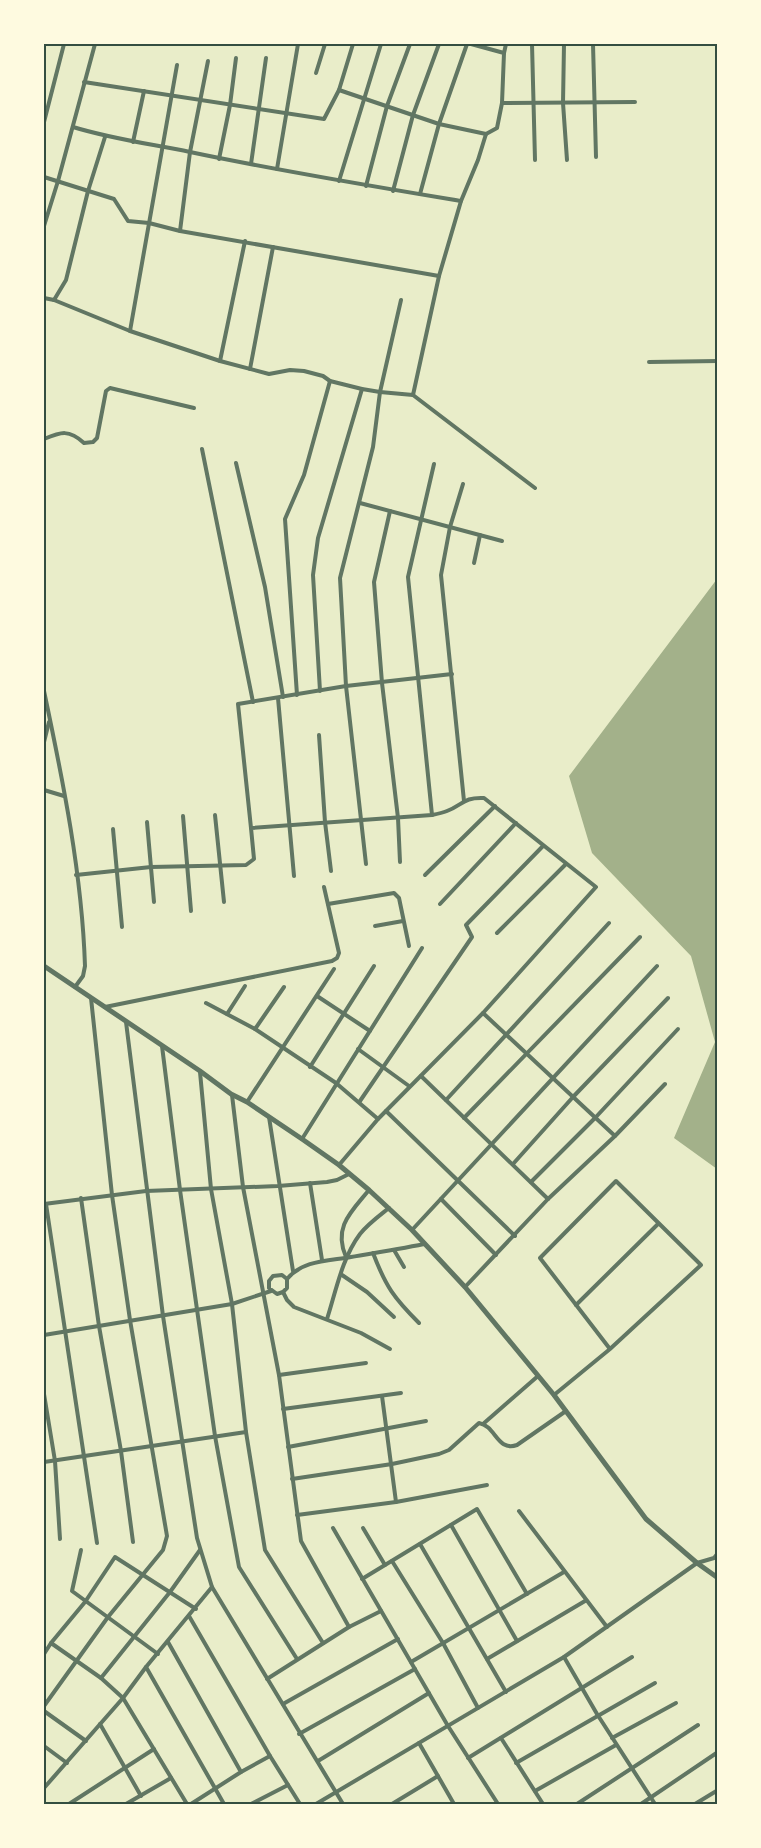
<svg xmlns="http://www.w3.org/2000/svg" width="761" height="1848" viewBox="0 0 761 1848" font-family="Ubuntu,sans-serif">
<rect width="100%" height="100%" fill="#e9edc9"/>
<path fill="#a3b18a" d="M 717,579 L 717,1169 L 674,1138 L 715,1042 L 691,956 L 592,853 L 569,776 Z"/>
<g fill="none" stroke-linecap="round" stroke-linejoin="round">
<g stroke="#617663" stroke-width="4">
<path d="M 532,44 L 535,160"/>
<path d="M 564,44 L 563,103 L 567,160"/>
<path d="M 593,44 L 596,157"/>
<path d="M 504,53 L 506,44"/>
<path d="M 316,73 L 325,44"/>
<path d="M 84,82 L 324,119 L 339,90 L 353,44"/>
<path d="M 339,90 L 439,124 L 486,134"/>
<path d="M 502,103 L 635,102"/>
<path d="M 44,122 L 64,44"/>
<path d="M 73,127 C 112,139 151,144 190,152 C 280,171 371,186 461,201"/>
<path d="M 133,142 L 144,91"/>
<path d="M 219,159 L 230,105 L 236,58"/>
<path d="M 251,164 L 266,58"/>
<path d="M 277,169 L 298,44"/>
<path d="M 44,177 L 114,199 L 128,221 L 149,223 L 180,231 L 439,276"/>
<path d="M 339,181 L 381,44"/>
<path d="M 366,186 L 387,106 L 410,44"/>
<path d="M 393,191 L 413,115 L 439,44"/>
<path d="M 420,194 L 439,124 L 467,44"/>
<path d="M 44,226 L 58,181 L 95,44"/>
<path d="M 180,231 L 190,152 L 208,61"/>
<path d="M 44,298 L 54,300 L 130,331 L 220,361 L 269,374 L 290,370 L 304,371 L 323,376 L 330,381 L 362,389 L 380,392 L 413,395 L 439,276 L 461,201 L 478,160 L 486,134 L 497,128 L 502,103 L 504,53 L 471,44"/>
<path d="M 54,300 L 66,280 L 88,191 L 105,137"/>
<path d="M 130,331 L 177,65"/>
<path d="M 220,361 L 245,241"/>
<path d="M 649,362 L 718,361"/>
<path d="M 250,369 L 273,247"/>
<path d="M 413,395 L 535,488"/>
<path d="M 44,439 C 61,432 69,429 84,443 L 93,442 L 97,438 L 106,391 L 110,388 L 194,408"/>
<path d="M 202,449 L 253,702"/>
<path d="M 236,463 L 265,587 L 283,697"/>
<path d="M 463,484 L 450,527 L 441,575 L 464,801"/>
<path d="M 360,503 L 502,541"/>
<path d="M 390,511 L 374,582 L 382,683 L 398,818 L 400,862"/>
<path d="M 474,563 L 480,535"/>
<path d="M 44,691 C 63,781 82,874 85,966 L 83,976 L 75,987"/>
<path d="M 320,691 L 313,575 L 318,538 L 362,389"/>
<path d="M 297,695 L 285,519 L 304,475 L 330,381"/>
<path d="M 278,698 L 294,876"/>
<path d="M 319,735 L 325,822 L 331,871"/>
<path d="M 44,742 L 49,722"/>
<path d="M 44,790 L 64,796"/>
<path d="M 215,815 L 224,902"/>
<path d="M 432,815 L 408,577 L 434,464"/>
<path d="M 183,816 L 191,911"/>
<path d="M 147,822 L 154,902"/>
<path d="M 251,828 L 238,704 L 346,686 L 452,674"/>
<path d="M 113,829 L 122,927"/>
<path d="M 366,864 L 346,686 L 340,578 L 373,447 L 380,392 L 401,300"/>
<path d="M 76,875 L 151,867 L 246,865 L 254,859 L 251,828 L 432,815 C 437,814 442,813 447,811 C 463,805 463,797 484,798 L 596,887 L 483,1013 L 378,1119 L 339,1165"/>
<path d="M 425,875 L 495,806"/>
<path d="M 328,904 L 394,893 L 399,898 L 409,946"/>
<path d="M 440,904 L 516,823"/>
<path d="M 375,926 L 403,921"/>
<path d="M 497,933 L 565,865"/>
<path d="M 317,996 L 370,1031"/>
<path d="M 206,1003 L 255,1029 L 336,1083 L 378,1119"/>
<path d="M 105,1007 L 332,961 L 337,958 L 339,953 L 324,887"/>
<path d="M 483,1013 L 615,1136"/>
<path d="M 227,1014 L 245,986"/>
<path d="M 126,1022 L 163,1316 L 197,1538 L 212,1587 L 343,1804"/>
<path d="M 255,1029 L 284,987"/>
<path d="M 162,1046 L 180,1190 L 215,1436 L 239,1567 L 297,1659"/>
<path d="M 358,1049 L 409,1086"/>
<path d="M 310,1067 L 374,966"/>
<path d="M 200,1072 L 211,1189 L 232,1304 L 246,1432 L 265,1550 L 323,1643"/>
<path d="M 421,1076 L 548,1199"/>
<path d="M 232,1095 L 243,1187 L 279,1375 L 301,1541 L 349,1627"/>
<path d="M 446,1100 L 609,923"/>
<path d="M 360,1101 L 472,937 L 466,925 L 543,846"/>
<path d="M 247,1102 L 334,969"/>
<path d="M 386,1111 L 515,1236"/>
<path d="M 269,1117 L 293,1271"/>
<path d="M 464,1118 L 640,937"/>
<path d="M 302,1139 L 422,948"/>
<path d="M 513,1164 L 573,1097 L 668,998"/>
<path d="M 531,1182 L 595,1118 L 678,1029"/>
<path d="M 310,1183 L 322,1260"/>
<path d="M 81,1198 L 99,1326 L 121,1451 L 133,1542"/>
<path d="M 441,1199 L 496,1255"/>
<path d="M 44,1204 L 146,1191 L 278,1186 L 327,1182 L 337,1180 L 349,1174"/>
<path d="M 46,1204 L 97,1543"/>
<path d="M 412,1230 L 657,966"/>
<path d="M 394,1250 L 404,1267"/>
<path d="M 373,1253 C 386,1287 394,1298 419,1323"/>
<path d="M 346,1257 C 333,1227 351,1212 369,1190"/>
<path d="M 342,1275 L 367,1292 L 394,1317"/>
<path d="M 287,1279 L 282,1275 L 273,1276 L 269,1281 L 269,1288 L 277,1294 L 283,1292 L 287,1288 L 287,1279 C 303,1260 328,1261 351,1257 C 375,1253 400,1249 424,1244"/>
<path d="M 465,1287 L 548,1199 L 615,1136 L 665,1084"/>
<path d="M 283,1292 L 287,1300 L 294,1307 L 361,1333 L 390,1349"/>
<path d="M 576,1305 L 658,1224"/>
<path d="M 327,1319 C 336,1291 342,1258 360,1234 C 368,1224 379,1216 389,1208"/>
<path d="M 44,1335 L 232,1304 L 271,1291"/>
<path d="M 279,1375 L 366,1363"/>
<path d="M 44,1394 L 55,1461 L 60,1539"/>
<path d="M 554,1395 L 610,1349 L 701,1265 L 616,1181 L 540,1258 L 610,1349"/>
<path d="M 382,1396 L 396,1502"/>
<path d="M 283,1409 L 401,1393"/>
<path d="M 483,1424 L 538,1376"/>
<path d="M 288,1447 L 426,1421"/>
<path d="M 44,1462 L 246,1432"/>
<path d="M 292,1479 L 392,1464 L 439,1454 L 449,1450 L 479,1423 C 496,1426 497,1452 517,1445 L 566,1411"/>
<path d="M 519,1511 L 607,1627"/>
<path d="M 297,1515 L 396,1502 L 487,1485"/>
<path d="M 451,1525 L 517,1641"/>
<path d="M 333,1528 L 448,1726 L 498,1804"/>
<path d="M 363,1528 L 385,1565"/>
<path d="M 420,1544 L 506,1692"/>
<path d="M 81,1550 L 72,1591 L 158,1654"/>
<path d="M 392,1561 L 443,1643 L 478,1708"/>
<path d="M 362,1579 L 477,1509 L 527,1594"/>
<path d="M 189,1616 L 270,1756 L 300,1804"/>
<path d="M 168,1642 L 241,1772 L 191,1804"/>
<path d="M 51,1643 L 85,1602 L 115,1557 L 196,1609"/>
<path d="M 44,1654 L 51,1643 L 101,1678 L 123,1698 L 187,1804"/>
<path d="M 564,1657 L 597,1714 L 655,1804"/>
<path d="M 487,1659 L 585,1601"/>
<path d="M 411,1662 L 564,1572"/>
<path d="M 146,1667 L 224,1804"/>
<path d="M 101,1678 L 170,1592 L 200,1550"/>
<path d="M 267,1679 L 349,1627 L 381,1611"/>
<path d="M 283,1704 L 398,1639"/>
<path d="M 44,1706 L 108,1617 L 163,1550 L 167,1536 L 130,1320 L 112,1195 L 91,998"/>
<path d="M 44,1711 L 86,1741"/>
<path d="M 100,1724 L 141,1796"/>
<path d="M 299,1734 L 415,1669"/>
<path d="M 501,1738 L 543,1804"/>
<path d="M 612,1738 L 676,1703"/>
<path d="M 419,1743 L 454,1804"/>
<path d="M 44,1746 L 67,1763"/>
<path d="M 468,1758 L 632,1657"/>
<path d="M 318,1761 L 429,1693"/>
<path d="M 516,1763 L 655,1683"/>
<path d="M 241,1772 L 270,1756"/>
<path d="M 44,1788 L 123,1698 L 146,1667 L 212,1587"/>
<path d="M 535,1791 L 616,1745"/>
<path d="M 69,1804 L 154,1749"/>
<path d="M 126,1804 L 171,1778"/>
<path d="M 251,1804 L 288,1785"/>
<path d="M 316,1804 L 564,1657 L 697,1563 L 714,1558 L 718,1553"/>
<path d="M 392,1804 L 438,1776"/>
<path d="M 577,1804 L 698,1725"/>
<path d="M 641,1804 L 718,1752"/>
<path d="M 695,1804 L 718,1790"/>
</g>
<path stroke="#617663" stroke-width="5" d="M 44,966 L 200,1071 L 231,1094 L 247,1102 L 302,1139 L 339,1165 L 369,1190 L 412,1230 L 465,1287 L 554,1395 L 646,1519 L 697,1563 L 718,1578"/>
</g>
<rect width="761" height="1848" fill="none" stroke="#fefae0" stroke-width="90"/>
<rect x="45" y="45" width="671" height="1758" fill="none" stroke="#344e41" stroke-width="2"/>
</svg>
